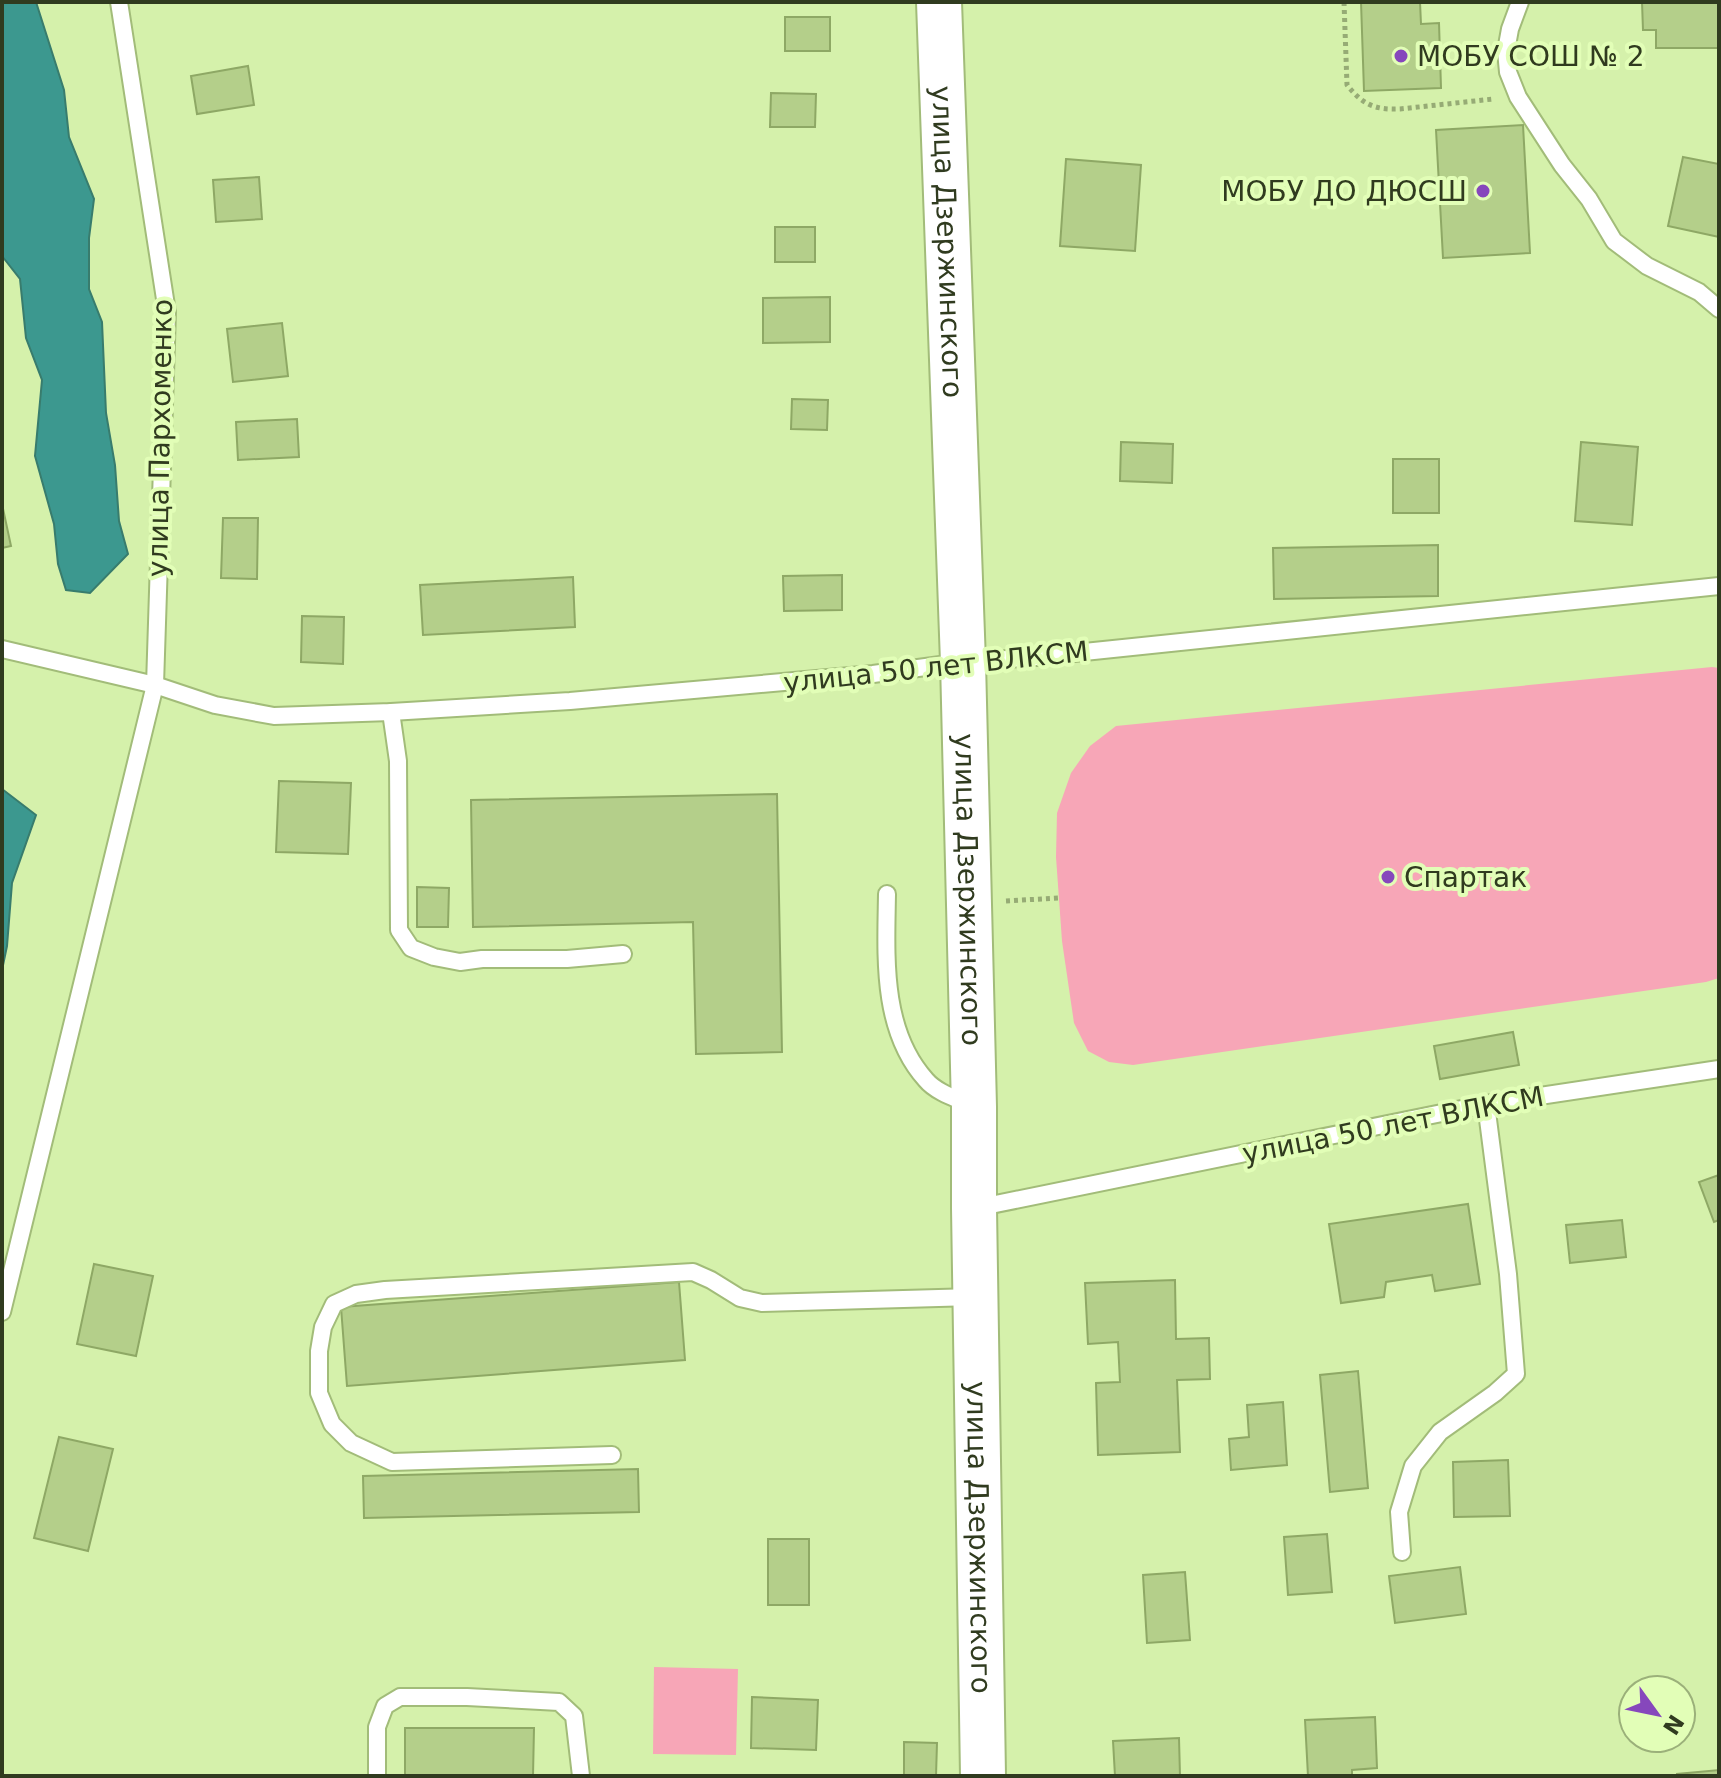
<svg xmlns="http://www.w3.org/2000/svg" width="1721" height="1778" viewBox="0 0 1721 1778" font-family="'DejaVu Sans',sans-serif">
<rect width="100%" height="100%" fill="#d5f1ab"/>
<g fill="#f7a6b7">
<path d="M 1712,667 L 1719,668 L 1719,978 L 1706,982 L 1133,1065 L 1109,1062 L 1088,1051 L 1074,1023 L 1062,941 L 1056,857 L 1057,813 L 1071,773 L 1090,746 L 1116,726 Z"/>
<path d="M 654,1667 L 738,1669 L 736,1755 L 653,1754 Z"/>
</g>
<g fill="#3c988f" stroke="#387c6d" stroke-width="2">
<path d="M 2,2 L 36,2 L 64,90 L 69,137 L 94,199 L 89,238 L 89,289 L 102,322 L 106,413 L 115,465 L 119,521 L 128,554 L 90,593 L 66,590 L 58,564 L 54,524 L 35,456 L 42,380 L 26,338 L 20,279 L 2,256 Z"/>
<path d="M 2,789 L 36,815 L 12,883 L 7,946 L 2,970 Z"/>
</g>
<g fill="#b4cf8a" stroke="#8ea865" stroke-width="2">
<path d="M 1361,2 L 1420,2 L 1421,24 L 1439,23 L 1441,88 L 1364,91 Z"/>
<path d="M 1642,2 L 1719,2 L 1719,71 L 1719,48 L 1656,48 L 1656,30 L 1643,30 Z"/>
<rect x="785" y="17" width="45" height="34"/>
<path d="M 248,66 L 254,105 L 197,114 L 191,76 Z"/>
<path d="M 771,93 L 816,94 L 815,127 L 770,127 Z"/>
<path d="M 1523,125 L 1530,253 L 1443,258 L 1436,130 Z"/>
<path d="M 1683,157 L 1719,164 L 1719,237 L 1668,226 Z"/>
<path d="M 1066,159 L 1141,165 L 1135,251 L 1060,246 Z"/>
<path d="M 259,177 L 262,219 L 216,222 L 213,180 Z"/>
<rect x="775" y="227" width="40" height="35"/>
<path d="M 830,297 L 830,342 L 763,343 L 763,298 Z"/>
<path d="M 282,323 L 288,376 L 233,382 L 227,329 Z"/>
<path d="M 792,399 L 828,400 L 827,430 L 791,429 Z"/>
<path d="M 297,419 L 299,457 L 238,460 L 236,422 Z"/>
<path d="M 1121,442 L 1173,444 L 1172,483 L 1120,481 Z"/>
<path d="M 1581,442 L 1638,447 L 1632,525 L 1575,521 Z"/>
<rect x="1393" y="459" width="46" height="54"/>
<path d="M 2,504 L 11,546 L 2,548 Z"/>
<path d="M 223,518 L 258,518 L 257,579 L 221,578 Z"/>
<path d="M 1438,545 L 1438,596 L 1274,599 L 1273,548 Z"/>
<path d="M 842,575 L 842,610 L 784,611 L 783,576 Z"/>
<path d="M 573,577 L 575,627 L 423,635 L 420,585 Z"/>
<path d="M 302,616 L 344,617 L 343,664 L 301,662 Z"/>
<path d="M 279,781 L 351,783 L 348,854 L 276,852 Z"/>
<path d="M 777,794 L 782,1052 L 696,1054 L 693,922 L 473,927 L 471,800 Z"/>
<path d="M 417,887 L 449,888 L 448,927 L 417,927 Z"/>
<path d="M 1513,1032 L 1519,1065 L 1440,1079 L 1434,1046 Z"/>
<path d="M 1719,1175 L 1719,1220 L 1714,1222 L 1699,1182 Z"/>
<path d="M 1468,1204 L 1480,1284 L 1435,1291 L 1432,1275 L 1386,1282 L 1384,1297 L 1341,1303 L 1329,1224 Z"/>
<path d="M 1622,1220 L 1626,1257 L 1570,1263 L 1566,1225 Z"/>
<path d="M 94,1264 L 153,1276 L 136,1356 L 77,1344 Z"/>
<path d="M 1175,1280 L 1176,1339 L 1209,1338 L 1210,1379 L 1177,1380 L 1180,1452 L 1098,1455 L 1096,1383 L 1120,1382 L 1118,1342 L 1088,1344 L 1085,1283 Z"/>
<path d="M 679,1282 L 685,1360 L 347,1386 L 341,1307 Z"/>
<path d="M 1358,1371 L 1368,1488 L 1330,1492 L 1320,1375 Z"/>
<path d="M 1283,1402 L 1287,1465 L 1231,1470 L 1229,1439 L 1249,1437 L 1247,1405 Z"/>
<path d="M 59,1437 L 113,1449 L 88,1551 L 34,1538 Z"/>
<path d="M 1508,1460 L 1510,1516 L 1454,1517 L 1453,1462 Z"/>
<path d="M 638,1469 L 639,1512 L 364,1518 L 363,1476 Z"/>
<path d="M 1327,1534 L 1332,1592 L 1288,1595 L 1284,1537 Z"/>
<rect x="768" y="1539" width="41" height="66"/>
<path d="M 1460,1567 L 1466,1614 L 1395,1623 L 1389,1576 Z"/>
<path d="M 1185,1572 L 1190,1640 L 1147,1643 L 1143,1575 Z"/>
<path d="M 752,1697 L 818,1700 L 816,1750 L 751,1748 Z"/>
<path d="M 1375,1717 L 1377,1768 L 1352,1770 L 1352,1776 L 1308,1776 L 1305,1720 Z"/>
<path d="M 405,1728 L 534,1728 L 533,1776 L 405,1776 Z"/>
<path d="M 1179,1738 L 1180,1776 L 1115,1776 L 1113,1741 Z"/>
<path d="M 904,1742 L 937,1743 L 936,1776 L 904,1776 Z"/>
<path d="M 1719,1770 L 1719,1776 L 1677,1776 L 1677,1774 Z"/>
</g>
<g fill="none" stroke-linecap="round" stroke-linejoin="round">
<g stroke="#a2bc79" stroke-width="20">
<g id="lane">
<path d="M 1520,2 L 1510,29 L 1506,51 L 1508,72 L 1518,97 L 1562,165 L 1589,199 L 1614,241 L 1647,266 L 1699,292 L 1719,309"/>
<path d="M 2,649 L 155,685 L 215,705 L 274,716 L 391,712 L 570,701 L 873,674 L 963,662 L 1036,657 L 1719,586"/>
<path d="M 391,712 L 398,761 L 399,930 L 411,948 L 434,957 L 460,962 L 482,959 L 567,959 L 623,954"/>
<path d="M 887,894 C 886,957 881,1030 926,1080 C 936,1092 955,1098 969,1104"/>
<path d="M 976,1208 L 1486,1104 L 1719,1069"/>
<path d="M 2,1312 L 155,685 L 167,312 L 119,2"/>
<path d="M 612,1455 L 392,1462 L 351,1443 L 332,1424 L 319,1393 L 319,1351 L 323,1327 L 334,1304 L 356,1294 L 385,1290 L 693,1272 L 711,1280 L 740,1298 L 762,1303 L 974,1297"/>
<path d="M 1402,1552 L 1399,1512 L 1413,1466 L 1440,1432 L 1495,1393 L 1516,1374 L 1508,1274 L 1486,1104"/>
<path d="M 377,1776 L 377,1727 L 385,1706 L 400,1697 L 467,1697 L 559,1702 L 574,1716 L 581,1776"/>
</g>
</g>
<g stroke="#a2bc79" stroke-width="48">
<g id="primary">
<path id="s1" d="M 939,2 L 963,662 L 974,1107 L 974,1208 L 983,1776"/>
</g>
</g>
<g stroke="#96ab75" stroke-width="5" stroke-dasharray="4 4" stroke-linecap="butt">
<path d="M 1344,2 L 1347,85 C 1363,105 1375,110 1400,109 L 1493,99"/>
<path d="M 1006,901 L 1058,898"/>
</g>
<use href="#lane" stroke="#fff" stroke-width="16"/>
<use href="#primary" stroke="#fff" stroke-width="44"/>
</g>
<g fill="#8647bc" stroke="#e2feb7" stroke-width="3">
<circle cx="1401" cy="56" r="8"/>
<circle cx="1483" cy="191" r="8"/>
<circle cx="1388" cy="877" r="8"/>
</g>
<g text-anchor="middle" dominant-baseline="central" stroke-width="8" stroke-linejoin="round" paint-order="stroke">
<g font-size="28" fill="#303b1f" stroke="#e2feb7" text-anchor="start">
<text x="1417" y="56">МОБУ СОШ № 2</text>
<text x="1467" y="191" text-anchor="end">МОБУ ДО ДЮСШ</text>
<text x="1404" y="877">Спартак</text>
</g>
<g font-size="28" fill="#303b1f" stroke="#e2feb7">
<text stroke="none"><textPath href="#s1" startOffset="240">улица Дзержинского</textPath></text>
<text transform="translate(160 438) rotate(-89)">улица Пархоменко</text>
<text transform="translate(936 667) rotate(-6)">улица 50 лет ВЛКСМ</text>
<text stroke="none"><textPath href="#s1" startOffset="888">улица Дзержинского</textPath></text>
<text transform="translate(1393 1125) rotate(-11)">улица 50 лет ВЛКСМ</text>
<text stroke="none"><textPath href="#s1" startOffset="1536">улица Дзержинского</textPath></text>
</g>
</g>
<rect width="1721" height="1778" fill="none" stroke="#303b1f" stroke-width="8"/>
<g transform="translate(1657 1714) rotate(123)"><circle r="38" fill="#e2feb7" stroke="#9bb07a" stroke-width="2"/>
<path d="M0-6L14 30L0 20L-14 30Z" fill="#8647bc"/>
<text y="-12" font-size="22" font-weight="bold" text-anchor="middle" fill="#303b1f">N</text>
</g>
</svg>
